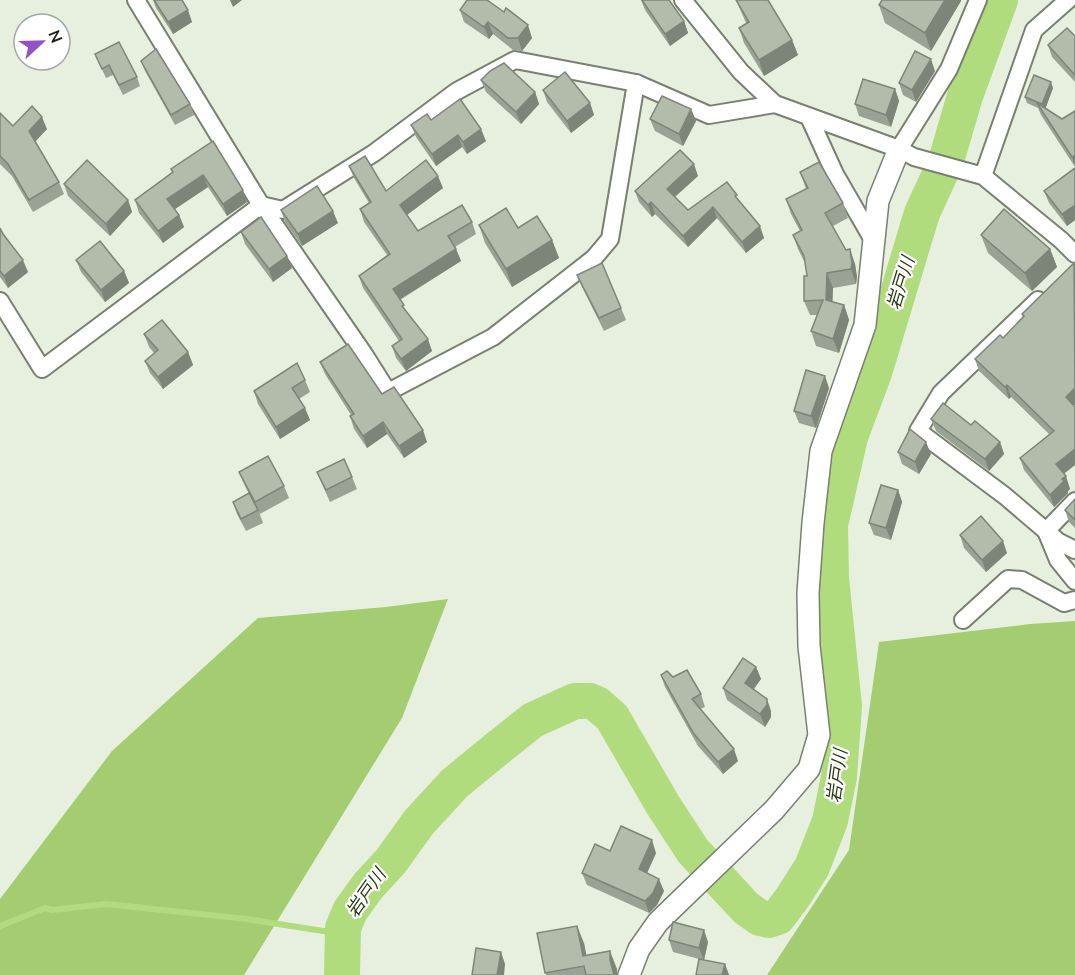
<svg xmlns="http://www.w3.org/2000/svg" width="1075" height="975" viewBox="0 0 1075 975" font-family="'Nunito Sans','Noto Sans JP',sans-serif">
<rect width="100%" height="100%" fill="#e7f0df"/>
<g fill="#a3cd70">
<path d="M 448,599 L 402,718 L 244,975 L 0,975 L 0,899 L 112,751 L 258,618 L 386,607 Z"/>
<path d="M 1075,621 L 1075,975 L 767,975 L 849,850 L 879,642 L 1030,624 Z"/>
</g>
<g fill="none" stroke-linecap="round" stroke-linejoin="round">
<path stroke="#b0dc7e" stroke-width="6" d="M 0,926 L 45,908 L 52,910 L 106,904 L 247,919 L 342,934"/>
<path stroke="#b0dc7e" stroke-width="36" d="M 342,975 L 343,928 L 350,911 L 368,886 L 391,861 L 419,822 L 455,783 L 499,747 L 533,720 L 575,701 L 590,701 L 597,704 L 612,717 L 663,805 L 693,851 L 746,908 L 760,918 L 769,920 L 778,917 L 793,897 L 812,867 L 830,821 L 839,777 L 844,706 L 831,578 L 830,525 L 836,499 L 850,437 L 874,373 L 922,213 L 946,161 L 965,96 L 1000,0"/>
<g stroke="#788070" stroke-width="20">
<g id="minor">
<path d="M 136,0 L 261,205 L 364,354 L 388,392 L 493,337 L 594,258 L 610,239 L 636,83"/>
<path d="M 683,0 L 741,72 L 775,104 L 899,149 L 914,157 L 983,176 L 1061,240 L 1075,254"/>
<path d="M 809,117 L 835,174 L 873,240"/>
<path d="M 899,149 L 949,69 L 978,0"/>
<path d="M 983,176 L 1034,30 L 1068,0"/>
<path d="M 1038,300 L 941,393 L 918,431 L 1005,496 L 1059,542 L 1075,550"/>
<path d="M 0,301 L 42,369 L 261,205 L 283,210 L 374,153 L 457,91 L 515,60 L 636,83 L 709,115 L 775,104"/>
<path d="M 1075,501 L 1046,531 L 1058,560 L 1075,581"/>
<path d="M 963,620 L 1008,579 L 1022,580 L 1064,603 L 1075,600"/>
</g>
</g>
<g stroke="#788070" stroke-width="24">
<path id="tertiary" d="M 629,975 L 639,949 L 658,922 L 774,810 L 809,769 L 819,735 L 809,646 L 808,593 L 813,523 L 821,451 L 865,325 L 878,201 L 899,149"/>
</g>
<use href="#minor" stroke="#fff" stroke-width="16"/>
<use href="#tertiary" stroke="#fff" stroke-width="21"/>
</g>
<g fill="#9aa293">
<path d="M 153,0 L 182,0 L 192,22 L 173,34 L 156,8 Z"/>
<path d="M 641,0 L 669,0 L 684,21 L 688,33 L 670,46 L 645,10 Z"/>
<path d="M 736,0 L 768,0 L 792,40 L 798,55 L 764,76 L 744,43 L 739,28 L 746,23 Z"/>
<path d="M 882,0 L 961,0 L 961,1 L 931,51 L 885,23 L 879,5 Z"/>
<path d="M 460,10 L 532,38 L 522,51 L 513,50 L 493,34 L 489,39 L 464,22 Z"/>
<path d="M 1075,36 L 1075,82 L 1052,57 L 1048,45 Z"/>
<path d="M 95,54 L 137,77 L 140,86 L 123,95 L 113,75 L 106,78 Z"/>
<path d="M 141,61 L 190,104 L 194,115 L 175,125 L 145,71 Z"/>
<path d="M 935,71 L 916,102 L 903,95 L 899,83 Z"/>
<path d="M 481,80 L 535,92 L 539,104 L 521,124 L 486,92 Z"/>
<path d="M 1053,88 L 1045,108 L 1062,119 L 1075,111 L 1075,167 L 1041,115 L 1038,108 L 1027,103 L 1025,97 Z"/>
<path d="M 895,89 L 899,101 L 891,127 L 859,116 L 855,104 Z"/>
<path d="M 543,90 L 590,103 L 594,115 L 571,133 L 547,102 Z"/>
<path d="M 691,109 L 696,121 L 683,146 L 655,131 L 650,119 Z"/>
<path d="M 0,113 L 13,126 L 47,129 L 35,141 L 59,182 L 64,194 L 33,212 L 12,176 L 0,164 Z"/>
<path d="M 431,120 L 486,141 L 467,154 L 462,147 L 436,166 L 416,137 L 411,125 Z"/>
<path d="M 213,141 L 247,202 L 227,216 L 208,187 L 175,209 L 179,215 L 184,227 L 163,243 L 139,213 L 135,200 L 172,172 L 171,169 Z"/>
<path d="M 349,166 L 386,191 L 443,188 L 407,215 L 418,231 L 472,222 L 476,234 L 455,247 L 461,261 L 400,300 L 406,311 L 432,351 L 406,371 L 396,358 L 392,346 L 399,341 L 363,288 L 359,276 L 387,255 L 364,222 L 360,209 L 369,203 L 354,178 Z"/>
<path d="M 1075,168 L 1075,220 L 1067,226 L 1049,203 L 1044,191 Z"/>
<path d="M 800,172 L 843,203 L 848,218 L 833,226 L 846,250 L 855,264 L 857,277 L 856,284 L 833,288 L 832,302 L 844,305 L 849,320 L 839,353 L 816,346 L 811,331 L 817,315 L 810,315 L 804,301 L 807,276 L 805,263 L 798,249 L 793,235 L 800,231 L 791,214 L 786,199 L 806,189 Z"/>
<path d="M 698,176 L 675,197 L 688,210 L 739,201 L 764,238 L 746,253 L 717,218 L 688,247 L 655,214 L 652,217 L 639,202 L 635,191 Z"/>
<path d="M 64,184 L 128,200 L 132,212 L 110,236 L 68,196 Z"/>
<path d="M 281,210 L 338,223 L 302,246 L 285,222 Z"/>
<path d="M 479,225 L 518,228 L 552,240 L 559,258 L 512,287 L 485,243 Z"/>
<path d="M 0,228 L 28,272 L 8,288 L 0,277 Z"/>
<path d="M 241,232 L 292,268 L 273,282 L 245,244 Z"/>
<path d="M 981,235 L 1050,249 L 1057,267 L 1032,291 L 988,253 Z"/>
<path d="M 76,260 L 124,271 L 129,283 L 105,302 L 81,272 Z"/>
<path d="M 1075,263 L 1075,404 L 1074,406 L 1075,407 L 1075,465 L 1064,474 L 1070,489 L 1068,491 L 1068,493 L 1054,507 L 1024,470 L 1020,458 L 1049,434 L 1011,397 L 1009,399 L 979,371 L 975,359 L 1003,338 L 1023,318 L 1022,314 Z"/>
<path d="M 577,275 L 621,308 L 626,320 L 604,331 L 582,287 Z"/>
<path d="M 144,334 L 188,352 L 193,365 L 163,389 L 150,373 L 145,361 L 154,353 L 149,347 Z"/>
<path d="M 320,362 L 382,394 L 427,442 L 404,458 L 387,434 L 367,448 L 354,429 L 350,416 L 351,415 L 325,374 Z"/>
<path d="M 305,380 L 310,392 L 299,399 L 310,420 L 280,439 L 258,404 L 254,391 Z"/>
<path d="M 829,388 L 816,428 L 799,423 L 794,411 Z"/>
<path d="M 931,419 L 971,425 L 1000,442 L 1004,454 L 989,471 L 936,431 Z"/>
<path d="M 898,452 L 931,454 L 919,474 L 902,464 Z"/>
<path d="M 239,472 L 284,486 L 289,498 L 260,514 L 259,512 L 263,523 L 246,531 L 237,514 L 233,502 L 249,494 L 244,484 Z"/>
<path d="M 317,472 L 352,477 L 357,489 L 330,502 L 322,484 Z"/>
<path d="M 898,490 L 902,502 L 891,540 L 874,535 L 869,523 Z"/>
<path d="M 1075,499 L 1075,528 L 1069,522 L 1065,510 Z"/>
<path d="M 960,535 L 1007,553 L 986,572 L 964,548 Z"/>
<path d="M 756,667 L 761,679 L 754,689 L 771,711 L 771,717 L 765,727 L 727,700 L 723,688 Z"/>
<path d="M 661,675 L 673,677 L 701,694 L 705,707 L 700,709 L 738,761 L 723,774 L 698,746 L 665,687 Z"/>
<path d="M 610,851 L 656,853 L 647,873 L 664,891 L 657,905 L 649,913 L 587,885 L 582,873 Z"/>
<path d="M 537,933 L 584,943 L 586,956 L 617,969 L 617,975 L 546,975 Z"/>
<path d="M 669,940 L 708,942 L 704,960 L 725,964 L 729,975 L 696,975 L 703,960 L 673,952 Z"/>
</g>
<g fill="#7d8478">
<path d="M 230,0 L 242,0 L 233,7 Z"/>
<path d="M 945,0 L 961,0 L 961,1 L 931,51 L 925,33 Z"/>
<path d="M 188,10 L 192,22 L 173,34 L 168,22 Z"/>
<path d="M 684,21 L 688,33 L 670,46 L 665,34 Z"/>
<path d="M 488,22 L 493,34 L 489,39 L 484,27 Z"/>
<path d="M 528,25 L 532,38 L 522,51 L 518,38 Z"/>
<path d="M 792,40 L 798,55 L 764,76 L 759,60 Z"/>
<path d="M 931,59 L 935,71 L 916,102 L 912,90 Z"/>
<path d="M 1051,82 L 1053,88 L 1045,110 L 1042,104 Z"/>
<path d="M 895,89 L 899,101 L 891,127 L 886,115 Z"/>
<path d="M 535,92 L 539,104 L 521,124 L 516,112 Z"/>
<path d="M 590,103 L 594,115 L 571,133 L 567,121 Z"/>
<path d="M 691,109 L 696,121 L 683,146 L 679,134 Z"/>
<path d="M 42,117 L 47,129 L 34,143 L 29,131 Z"/>
<path d="M 481,129 L 486,141 L 467,154 L 463,142 Z"/>
<path d="M 458,135 L 462,147 L 436,166 L 432,154 Z"/>
<path d="M 1075,155 L 1075,166 L 1072,157 Z"/>
<path d="M 694,164 L 698,176 L 671,200 L 667,189 Z"/>
<path d="M 203,175 L 208,187 L 172,211 L 167,199 Z"/>
<path d="M 438,176 L 443,188 L 404,217 L 400,205 Z"/>
<path d="M 243,190 L 247,202 L 227,216 L 223,204 Z"/>
<path d="M 128,200 L 132,212 L 110,236 L 106,224 Z"/>
<path d="M 651,202 L 655,214 L 652,217 L 648,205 Z"/>
<path d="M 1075,205 L 1075,220 L 1067,226 L 1062,214 Z"/>
<path d="M 713,207 L 717,218 L 688,247 L 683,236 Z"/>
<path d="M 333,211 L 338,223 L 302,246 L 298,234 Z"/>
<path d="M 179,215 L 184,227 L 163,243 L 158,231 Z"/>
<path d="M 760,226 L 764,238 L 746,253 L 742,242 Z"/>
<path d="M 552,240 L 559,258 L 512,287 L 506,269 Z"/>
<path d="M 456,249 L 461,261 L 397,301 L 393,289 Z"/>
<path d="M 850,249 L 855,264 L 857,277 L 856,284 L 851,269 Z"/>
<path d="M 1050,249 L 1057,267 L 1032,291 L 1025,273 Z"/>
<path d="M 287,256 L 292,268 L 273,282 L 269,269 Z"/>
<path d="M 23,260 L 28,272 L 8,288 L 4,276 Z"/>
<path d="M 124,271 L 129,283 L 105,302 L 101,290 Z"/>
<path d="M 827,273 L 833,288 L 832,315 L 826,300 Z"/>
<path d="M 844,305 L 849,320 L 839,353 L 833,339 Z"/>
<path d="M 428,339 L 432,351 L 406,371 L 401,359 Z"/>
<path d="M 188,352 L 193,365 L 163,389 L 158,377 Z"/>
<path d="M 825,376 L 829,388 L 816,428 L 811,416 Z"/>
<path d="M 1007,385 L 1011,397 L 1009,399 L 1005,387 Z"/>
<path d="M 1075,388 L 1075,404 L 1071,409 L 1066,397 Z"/>
<path d="M 305,408 L 310,420 L 280,439 L 276,427 Z"/>
<path d="M 383,422 L 387,434 L 367,448 L 363,436 Z"/>
<path d="M 423,430 L 427,442 L 404,458 L 399,446 Z"/>
<path d="M 926,442 L 931,454 L 919,474 L 915,462 Z"/>
<path d="M 1000,442 L 1004,454 L 989,471 L 985,459 Z"/>
<path d="M 1075,449 L 1075,465 L 1060,476 L 1056,464 Z"/>
<path d="M 1066,476 L 1070,489 L 1068,491 L 1068,493 L 1054,507 L 1050,495 L 1062,479 Z"/>
<path d="M 898,490 L 902,502 L 891,540 L 886,528 Z"/>
<path d="M 1003,541 L 1007,553 L 986,572 L 982,560 Z"/>
<path d="M 756,667 L 761,679 L 749,695 L 745,683 Z"/>
<path d="M 767,699 L 771,711 L 771,717 L 765,727 L 760,714 Z"/>
<path d="M 734,749 L 738,761 L 723,774 L 718,762 Z"/>
<path d="M 652,840 L 656,853 L 643,882 L 639,869 Z"/>
<path d="M 659,879 L 664,891 L 657,905 L 649,913 L 645,901 Z"/>
<path d="M 577,926 L 584,943 L 590,974 L 583,956 Z"/>
<path d="M 704,930 L 708,942 L 704,960 L 699,948 Z"/>
<path d="M 610,951 L 617,969 L 617,975 L 614,975 L 610,960 Z"/>
<path d="M 501,952 L 505,964 L 504,975 L 497,975 Z"/>
<path d="M 725,964 L 729,975 L 722,975 Z"/>
</g>
<g fill="#b3bcab" stroke="#7d8478" stroke-width="1.5">
<path d="M 154,0 L 182,0 L 188,10 L 168,22 Z"/>
<path d="M 467,0 L 487,0 L 504,12 L 506,8 L 528,25 L 518,38 L 508,38 L 488,22 L 484,27 L 460,10 Z"/>
<path d="M 642,0 L 669,0 L 684,21 L 665,34 Z"/>
<path d="M 736,0 L 768,0 L 792,40 L 759,60 L 739,28 L 749,22 Z"/>
<path d="M 882,0 L 945,0 L 925,33 L 879,5 Z"/>
<path d="M 1067,28 L 1075,36 L 1075,75 L 1048,45 Z"/>
<path d="M 119,42 L 137,77 L 119,85 L 109,65 L 102,69 L 95,54 Z"/>
<path d="M 156,49 L 190,104 L 171,115 L 141,61 Z"/>
<path d="M 915,51 L 931,59 L 912,90 L 899,83 Z"/>
<path d="M 504,63 L 535,92 L 516,112 L 481,80 L 490,71 Z"/>
<path d="M 565,72 L 590,103 L 567,121 L 543,90 Z"/>
<path d="M 1034,75 L 1051,82 L 1042,104 L 1025,97 Z"/>
<path d="M 863,79 L 895,89 L 886,115 L 855,104 Z"/>
<path d="M 662,96 L 691,109 L 679,134 L 650,119 Z"/>
<path d="M 460,99 L 481,129 L 463,142 L 458,135 L 432,154 L 411,125 L 427,114 L 431,120 Z"/>
<path d="M 1037,103 L 1062,119 L 1075,111 L 1075,155 L 1072,157 Z"/>
<path d="M 32,106 L 42,117 L 29,131 L 59,182 L 29,200 L 8,164 L 0,156 L 0,113 L 13,126 Z"/>
<path d="M 213,141 L 243,190 L 223,204 L 203,175 L 167,199 L 179,215 L 158,231 L 135,200 L 173,172 L 171,169 Z"/>
<path d="M 680,150 L 694,164 L 667,189 L 688,210 L 727,182 L 737,195 L 735,196 L 760,226 L 742,242 L 713,207 L 683,236 L 651,202 L 648,205 L 635,191 Z"/>
<path d="M 365,156 L 386,191 L 426,160 L 438,176 L 400,205 L 418,231 L 462,205 L 472,222 L 448,236 L 456,249 L 393,289 L 404,305 L 402,306 L 428,339 L 401,359 L 392,346 L 402,339 L 359,276 L 390,254 L 360,209 L 371,202 L 349,166 Z"/>
<path d="M 87,160 L 128,200 L 106,224 L 64,184 Z"/>
<path d="M 819,162 L 843,203 L 825,213 L 846,250 L 850,249 L 852,263 L 851,269 L 827,273 L 826,300 L 844,305 L 833,339 L 811,331 L 823,300 L 804,301 L 804,276 L 807,276 L 804,256 L 793,235 L 802,230 L 786,199 L 808,188 L 800,172 Z"/>
<path d="M 1075,168 L 1075,205 L 1062,214 L 1044,191 Z"/>
<path d="M 317,186 L 333,211 L 298,234 L 281,210 Z"/>
<path d="M 506,208 L 518,228 L 537,216 L 552,240 L 506,269 L 479,225 Z"/>
<path d="M 1004,209 L 1050,249 L 1025,273 L 981,235 Z"/>
<path d="M 261,217 L 287,256 L 269,269 L 241,232 Z"/>
<path d="M 0,228 L 3,234 L 23,260 L 4,276 L 0,271 Z"/>
<path d="M 100,241 L 124,271 L 101,290 L 76,260 Z"/>
<path d="M 602,263 L 621,308 L 599,318 L 577,275 Z"/>
<path d="M 1074,263 L 1075,388 L 1066,397 L 1075,407 L 1075,449 L 1056,464 L 1066,476 L 1062,479 L 1064,481 L 1050,495 L 1020,458 L 1054,431 L 1007,385 L 1005,387 L 975,359 L 1000,335 L 1003,338 L 1024,316 L 1022,314 Z"/>
<path d="M 162,320 L 188,352 L 158,377 L 145,361 L 158,350 L 144,334 Z"/>
<path d="M 348,344 L 382,394 L 394,387 L 423,430 L 399,446 L 383,422 L 363,436 L 350,416 L 354,414 L 320,362 Z"/>
<path d="M 297,363 L 305,380 L 292,388 L 305,408 L 276,427 L 254,391 Z"/>
<path d="M 806,370 L 825,376 L 811,416 L 794,411 Z"/>
<path d="M 943,403 L 971,425 L 975,421 L 1000,442 L 985,459 L 931,419 Z"/>
<path d="M 910,429 L 926,442 L 915,462 L 898,452 Z"/>
<path d="M 268,456 L 284,486 L 255,502 L 239,472 Z"/>
<path d="M 344,459 L 352,477 L 326,490 L 317,472 Z"/>
<path d="M 881,485 L 898,490 L 886,528 L 869,523 Z"/>
<path d="M 249,493 L 258,510 L 241,519 L 233,502 Z"/>
<path d="M 1075,499 L 1075,520 L 1065,510 Z"/>
<path d="M 981,516 L 1003,541 L 982,560 L 960,535 Z"/>
<path d="M 743,658 L 756,667 L 745,683 L 767,699 L 767,705 L 760,714 L 723,688 Z"/>
<path d="M 687,670 L 701,694 L 692,699 L 734,749 L 718,762 L 694,734 L 661,675 L 667,671 L 673,677 Z"/>
<path d="M 621,826 L 652,840 L 639,869 L 659,879 L 653,893 L 645,901 L 582,873 L 595,844 L 610,851 Z"/>
<path d="M 673,922 L 704,930 L 699,948 L 669,940 Z"/>
<path d="M 577,926 L 583,956 L 610,951 L 610,960 L 614,975 L 586,975 L 584,966 L 545,973 L 537,933 Z"/>
<path d="M 476,948 L 501,952 L 497,975 L 472,975 Z"/>
<path d="M 699,959 L 725,964 L 722,975 L 696,975 Z"/>
</g>
<g text-anchor="middle" dominant-baseline="central" stroke-width="4.5" stroke-linejoin="round" paint-order="stroke">
<g font-size="18" font-style="italic" fill="#293a14" stroke="#fff">
<text transform="translate(901 283) rotate(-73)">岩戸川</text>
<text transform="translate(837 776) rotate(-82)">岩戸川</text>
<text transform="translate(366 893) rotate(-55)">岩戸川</text>
</g>
</g>
<g transform="translate(42 42) rotate(68)"><circle r="28" fill="#ffffff" stroke="#a5a7a4" stroke-width="1.5"/>
<path d="M0-4.5L10 22L0 15L-10 22Z" fill="#9550c4"/>
<text y="-9" font-size="16" font-weight="bold" text-anchor="middle" fill="#1e221b">N</text>
</g>
</svg>
